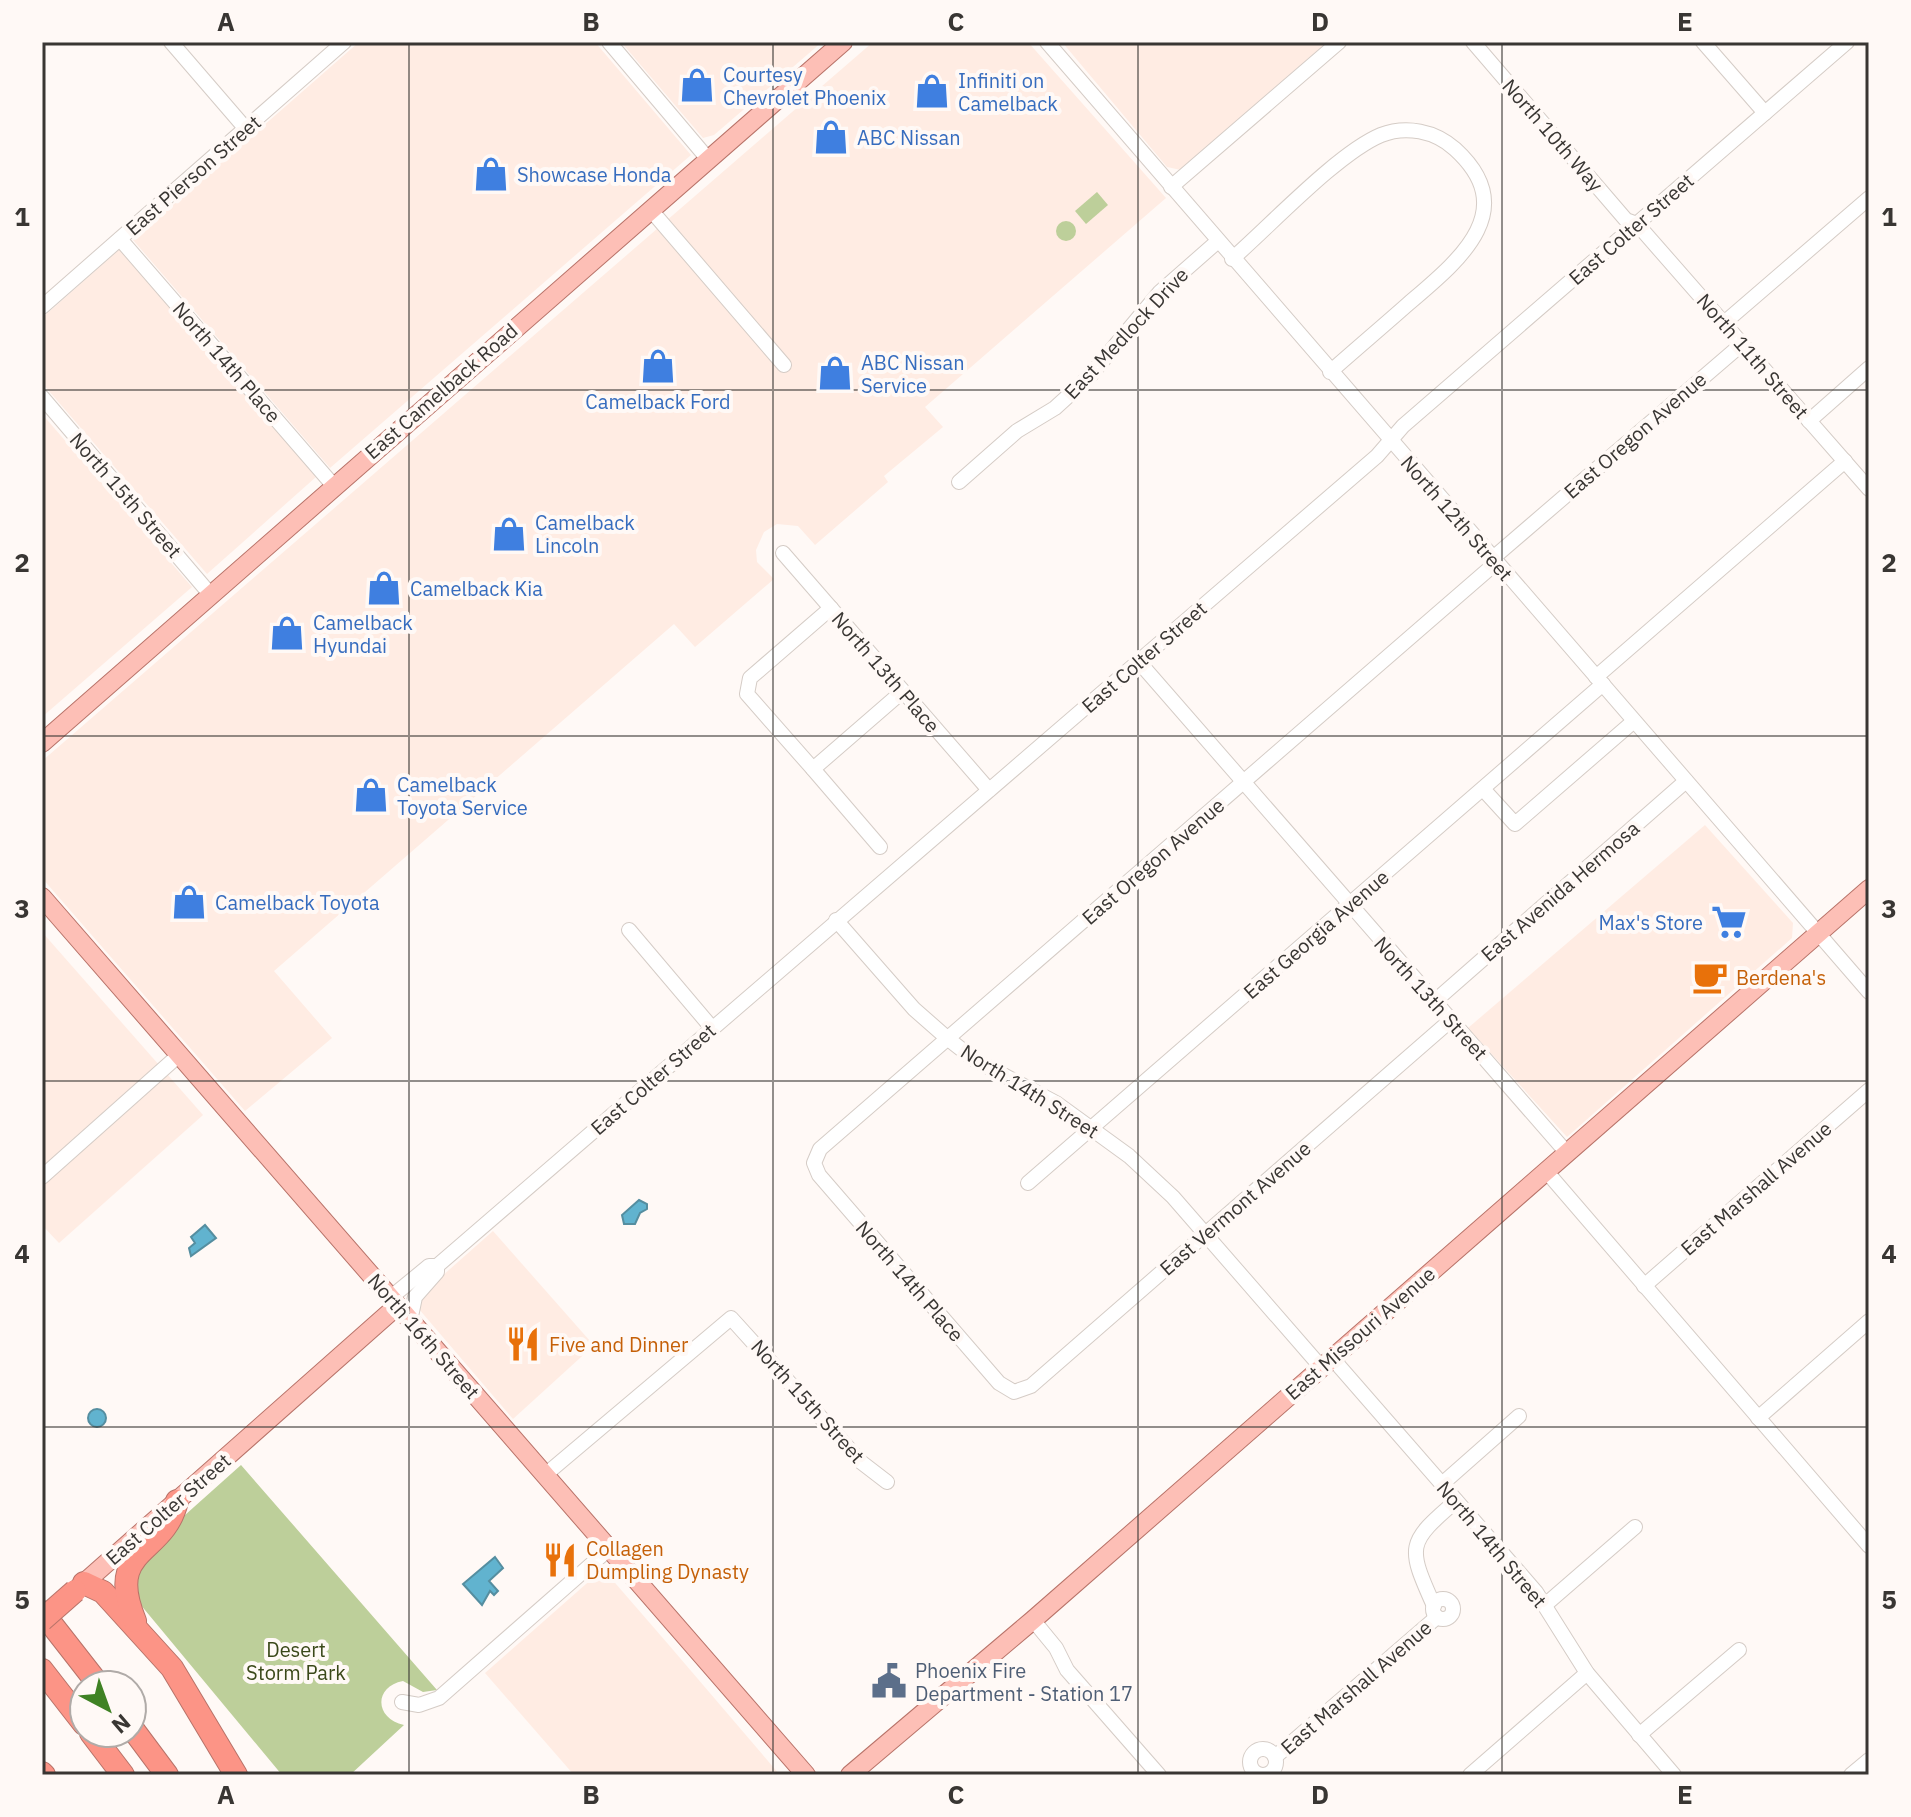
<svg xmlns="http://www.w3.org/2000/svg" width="1911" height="1817" viewBox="0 0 1911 1817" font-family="'IBM Plex Sans',sans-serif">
<rect width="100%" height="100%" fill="#fff9f6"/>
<g fill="#ffece3">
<path d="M 359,42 L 595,42 L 691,155 L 330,468 L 133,240 Z"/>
<path d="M 621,42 L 822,42 L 714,135 L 703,138 Z"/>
<path d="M 873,42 L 1028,42 L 1166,198 L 925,407 L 943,427 L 884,476 L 888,482 L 815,545 L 798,526 L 777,524 L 764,532 L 756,550 L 757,562 L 774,579 L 695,647 L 674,624 L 274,971 L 332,1038 L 245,1111 L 42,878 L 42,761 Z"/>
<path d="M 1062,42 L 1327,42 L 1181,170 L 1167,167 Z"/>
<path d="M 121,248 L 316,477 L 207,574 L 42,383 L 42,318 Z"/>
<path d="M 42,414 L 192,587 L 42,717 Z"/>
<path d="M 1705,825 L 1793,923 L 1792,938 L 1567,1137 L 1468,1028 Z"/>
<path d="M 42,932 L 203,1115 L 59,1243 L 42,1225 Z"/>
<path d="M 493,1231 L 590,1341 L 591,1348 L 513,1419 L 418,1308 L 424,1292 Z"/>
<path d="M 603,1569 L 668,1644 L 780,1775 L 574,1775 L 485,1673 Z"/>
</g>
<g fill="#bdcf9a">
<path d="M 1097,192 L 1108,205 L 1086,224 L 1075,211 Z"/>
<circle cx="1066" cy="231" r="10"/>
<path d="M 241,1465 L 437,1690 L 423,1692 L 403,1681 C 373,1687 375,1719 404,1725 L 350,1775 L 282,1775 L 130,1592 L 147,1549 Z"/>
</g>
<g fill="#61b3cf" stroke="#558ea0" stroke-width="2">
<path d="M 639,1200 L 647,1204 L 647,1209 L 640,1213 L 635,1224 L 624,1224 L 622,1215 Z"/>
<path d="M 205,1225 L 216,1238 L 191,1256 L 189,1248 L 195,1243 L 191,1237 Z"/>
<circle cx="97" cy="1418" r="9"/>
<path d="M 495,1557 L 503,1568 L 489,1581 L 498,1591 L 494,1595 L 490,1591 L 482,1605 L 463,1584 Z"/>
</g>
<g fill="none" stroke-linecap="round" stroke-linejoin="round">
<g stroke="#d5ccc6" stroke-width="16">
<g id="minor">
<path d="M 171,42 L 246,129"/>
<path d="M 609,42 L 708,159"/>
<path d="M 1047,42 L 1869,992"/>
<path d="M 1473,42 L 1626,220 L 1637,224 L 1869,489"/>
<path d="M 1703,42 L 1765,113"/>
<path d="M 1171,187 L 1339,42"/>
<path d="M 650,209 L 784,365"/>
<path d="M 120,239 L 333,485"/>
<path d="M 1232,259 C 1271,225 1338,153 1381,135 C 1406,125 1435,131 1455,149 C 1523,211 1457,262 1408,304 C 1382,327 1356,349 1330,372"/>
<path d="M 42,307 L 344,42"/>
<path d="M 1724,323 L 1869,198"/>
<path d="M 42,397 L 210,594"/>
<path d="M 1809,421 L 1869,368"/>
<path d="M 959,482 L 1017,431 L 1055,408 L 1089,377 L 1160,292 L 1218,241"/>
<path d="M 783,553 L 989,790"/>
<path d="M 1493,558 L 1742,344"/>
<path d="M 831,608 L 750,678 L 747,694 L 813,769 L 903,691"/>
<path d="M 1139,662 L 1567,1153"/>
<path d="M 1596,677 L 1845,461"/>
<path d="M 813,769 L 880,847"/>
<path d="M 1483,789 L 1515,824 L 1634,721"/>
<path d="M 836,920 L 914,1009 L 947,1038 L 975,1060 L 1056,1103 L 1129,1156 L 1173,1197 L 1321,1367"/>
<path d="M 629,930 L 712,1028"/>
<path d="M 1435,1001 L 1686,781"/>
<path d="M 1451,1020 L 1031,1386 L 1014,1392 L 999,1383 L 819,1175 L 814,1163 L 820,1149 L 1497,562"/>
<path d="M 1546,1171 L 1869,1546"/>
<path d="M 42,1177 L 179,1055"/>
<path d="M 1028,1183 L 1603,684"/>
<path d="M 1644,1286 L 1869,1090"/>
<path d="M 390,1298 L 429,1266 L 437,1266"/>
<path d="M 410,1321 L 415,1297 L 437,1272 L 437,1266 L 1377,456 L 1403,426 L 1847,42"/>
<path d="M 1332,1358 L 1536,1592 L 1587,1673 L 1674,1775"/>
<path d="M 1758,1418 L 1869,1321"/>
<path d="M 545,1475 L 731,1318 L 861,1462 L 887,1482"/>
<path d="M 1442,1484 L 1519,1416"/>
<circle cx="1443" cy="1609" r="10"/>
<path d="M 1545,1605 L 1635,1527"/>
<path d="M 1434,1606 C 1407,1546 1407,1543 1456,1501"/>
<path d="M 1033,1620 L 1056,1648 L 1067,1670 L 1159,1775"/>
<path d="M 402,1702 L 419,1705 L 439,1698 L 610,1548"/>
<path d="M 1639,1735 L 1739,1650"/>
<circle cx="1263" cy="1762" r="13"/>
<path d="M 1275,1757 L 1437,1617"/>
<path d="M 1470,1775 L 1587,1673"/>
<path d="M 1851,1775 L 1869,1760"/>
</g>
</g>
<g stroke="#b87369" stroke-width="20">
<g id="major">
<path d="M 42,743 L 843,42"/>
<path d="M 42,897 L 806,1775"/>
<path d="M 75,1591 L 397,1306"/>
<path d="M 850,1775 L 1033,1620 L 1869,889"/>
</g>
</g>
<g stroke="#b87369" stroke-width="24">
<g id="highway">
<path d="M 84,1583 L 103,1592 L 172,1668 L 236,1775"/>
<path d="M 42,1612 L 99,1685"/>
<path d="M 135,1621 C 104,1546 164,1557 177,1501"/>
<path d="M 42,1670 L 84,1724"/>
<path d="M 132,1728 L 167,1775"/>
<path d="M 91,1733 L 123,1775"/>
<path d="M 42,1773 L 44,1775"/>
</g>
</g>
<use href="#minor" stroke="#fff" stroke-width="14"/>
<use href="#major" stroke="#fdbfb6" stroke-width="18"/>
<use href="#highway" stroke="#fc9486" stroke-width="22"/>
<g stroke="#b87369" stroke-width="24" stroke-linecap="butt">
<path id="highway-bridge" d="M 42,1620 L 75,1591"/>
</g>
<use href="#highway-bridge" stroke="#fc9486" stroke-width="22"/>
</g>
<path fill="none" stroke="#393633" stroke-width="2" stroke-opacity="0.55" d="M 409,42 L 409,1775M 773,42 L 773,1775M 1138,42 L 1138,1775M 1502,42 L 1502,1775M 42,390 L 1869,390M 42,736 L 1869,736M 42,1081 L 1869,1081M 42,1427 L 1869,1427"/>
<defs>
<g id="shop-bare" transform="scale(2.76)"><path d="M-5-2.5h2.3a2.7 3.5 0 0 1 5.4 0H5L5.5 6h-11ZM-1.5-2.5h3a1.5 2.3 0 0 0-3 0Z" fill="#3f7fe0" stroke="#fff9f6" stroke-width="2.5" paint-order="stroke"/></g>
<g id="supermarket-bare" transform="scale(2.76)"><path d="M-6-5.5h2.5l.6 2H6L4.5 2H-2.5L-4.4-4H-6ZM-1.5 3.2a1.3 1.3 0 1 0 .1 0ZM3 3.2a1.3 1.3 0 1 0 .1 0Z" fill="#3f7fe0" stroke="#fff9f6" stroke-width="2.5" paint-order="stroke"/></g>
<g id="cafe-bare" transform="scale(2.76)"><path d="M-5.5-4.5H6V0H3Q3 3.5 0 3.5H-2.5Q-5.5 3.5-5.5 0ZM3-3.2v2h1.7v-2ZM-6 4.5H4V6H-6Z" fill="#e8710a" stroke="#fff9f6" stroke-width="2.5" paint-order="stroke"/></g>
<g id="restaurant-bare" transform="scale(2.76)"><path d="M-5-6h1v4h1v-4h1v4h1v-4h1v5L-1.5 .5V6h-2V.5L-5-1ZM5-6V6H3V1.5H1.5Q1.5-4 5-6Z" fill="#e8710a" stroke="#fff9f6" stroke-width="2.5" paint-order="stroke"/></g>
<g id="civic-bare" transform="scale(2.76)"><path d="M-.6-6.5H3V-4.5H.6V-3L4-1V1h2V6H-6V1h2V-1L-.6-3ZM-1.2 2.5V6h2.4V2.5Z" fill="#5c6f8a" stroke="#fff9f6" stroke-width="2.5" paint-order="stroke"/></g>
</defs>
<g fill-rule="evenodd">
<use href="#shop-bare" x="697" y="85"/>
<use href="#shop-bare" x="932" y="91"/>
<use href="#shop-bare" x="831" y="137"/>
<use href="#shop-bare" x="491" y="174"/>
<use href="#shop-bare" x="658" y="366"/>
<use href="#shop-bare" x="835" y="373"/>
<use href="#shop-bare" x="509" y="534"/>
<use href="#shop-bare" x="384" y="588"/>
<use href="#shop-bare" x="287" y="633"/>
<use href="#shop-bare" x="371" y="795"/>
<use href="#shop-bare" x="189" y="902"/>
<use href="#supermarket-bare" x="1729" y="922"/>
<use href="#cafe-bare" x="1710" y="977"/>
<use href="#restaurant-bare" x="523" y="1344"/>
<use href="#restaurant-bare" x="560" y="1560"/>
<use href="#civic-bare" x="889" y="1681"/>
</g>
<g text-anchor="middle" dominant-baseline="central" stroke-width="8" stroke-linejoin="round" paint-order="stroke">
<g font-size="20" fill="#366cbe" stroke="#fff9f6" text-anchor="start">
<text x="723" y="74">Courtesy<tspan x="723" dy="23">Chevrolet Phoenix</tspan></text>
<text x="958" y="80">Infiniti on<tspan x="958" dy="23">Camelback</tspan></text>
<text x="857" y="137">ABC Nissan</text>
<text x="517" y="174">Showcase Honda</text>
<text x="861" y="362">ABC Nissan<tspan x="861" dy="23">Service</tspan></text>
<text x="658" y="401" text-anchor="middle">Camelback Ford</text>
<text x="535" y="522">Camelback<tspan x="535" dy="23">Lincoln</tspan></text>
<text x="410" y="588">Camelback Kia</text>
<text x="313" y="622">Camelback<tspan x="313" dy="23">Hyundai</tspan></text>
<text x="397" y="784">Camelback<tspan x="397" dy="23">Toyota Service</tspan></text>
<text x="215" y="902">Camelback Toyota</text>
<text x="1703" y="922" text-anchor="end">Max's Store</text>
</g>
<g font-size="20" fill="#393633" stroke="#fff9f6">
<text transform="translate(1553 135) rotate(49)">North 10th Way</text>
<text transform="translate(193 175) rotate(-41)">East Pierson Street</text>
<text transform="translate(1631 229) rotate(-41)">East Colter Street</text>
<text transform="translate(1126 333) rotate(-47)">East Medlock Drive</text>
<text transform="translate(1753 356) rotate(49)">North 11th Street</text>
<text transform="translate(227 362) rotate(49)">North 14th Place</text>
<text transform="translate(441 391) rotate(-41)">East Camelback Road</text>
<text transform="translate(1635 435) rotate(-41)">East Oregon Avenue</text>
<text transform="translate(126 495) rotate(49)">North 15th Street</text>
<text transform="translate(1457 518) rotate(49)">North 12th Street</text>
<text transform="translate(1144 657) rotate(-41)">East Colter Street</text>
<text transform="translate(886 672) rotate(49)">North 13th Place</text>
<text transform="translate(1153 861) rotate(-41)">East Oregon Avenue</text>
<text transform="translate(1560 891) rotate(-41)">East Avenida Hermosa</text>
<text transform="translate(1316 934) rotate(-41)">East Georgia Avenue</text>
<text transform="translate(1431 998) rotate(48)">North 13th Street</text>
<text transform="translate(653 1079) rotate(-41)">East Colter Street</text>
<text transform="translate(1030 1091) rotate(32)">North 14th Street</text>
<text transform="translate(1756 1188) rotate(-41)">East Marshall Avenue</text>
<text transform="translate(1235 1208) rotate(-41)">East Vermont Avenue</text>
<text transform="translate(910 1281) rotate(49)">North 14th Place</text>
<text transform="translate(1360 1333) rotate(-41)">East Missouri Avenue</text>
<text transform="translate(424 1336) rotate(49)">North 16th Street</text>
<text transform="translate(808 1401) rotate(48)">North 15th Street</text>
<text transform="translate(168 1509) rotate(-41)">East Colter Street</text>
<text transform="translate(1492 1544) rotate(50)">North 14th Street</text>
<text transform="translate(1356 1687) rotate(-41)">East Marshall Avenue</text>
</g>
<g font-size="20" fill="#c56008" stroke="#fff9f6" text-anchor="start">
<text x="1736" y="977">Berdena's</text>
<text x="549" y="1344">Five and Dinner</text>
<text x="586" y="1548">Collagen<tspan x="586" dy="23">Dumpling Dynasty</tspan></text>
</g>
<g font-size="20" fill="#3a4819" stroke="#fff9f6">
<text x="296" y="1649">Desert<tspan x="296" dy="23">Storm Park</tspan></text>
</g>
<g font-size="20" fill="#4e5e75" stroke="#fff9f6" text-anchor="start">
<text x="915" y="1670">Phoenix Fire<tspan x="915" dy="23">Department - Station 17</tspan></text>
</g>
</g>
<rect width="1911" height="1817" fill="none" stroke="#fff9f6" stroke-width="88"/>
<g transform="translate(108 1709) rotate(139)"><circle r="38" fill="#fff9f6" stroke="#b0aba8" stroke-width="2"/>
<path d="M0-6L14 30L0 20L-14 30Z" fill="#3f8224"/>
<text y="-12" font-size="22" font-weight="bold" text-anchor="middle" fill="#393633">N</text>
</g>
<rect x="44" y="44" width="1823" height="1729" fill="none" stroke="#393633" stroke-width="3"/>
<g font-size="26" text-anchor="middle" font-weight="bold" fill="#393633">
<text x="226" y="31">A</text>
<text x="591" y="31">B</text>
<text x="956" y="31">C</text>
<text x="1320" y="31">D</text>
<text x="1685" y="31">E</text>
<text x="22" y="226">1</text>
<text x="1889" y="226">1</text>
<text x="22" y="572">2</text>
<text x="1889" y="572">2</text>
<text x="22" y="918">3</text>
<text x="1889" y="918">3</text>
<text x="22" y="1263">4</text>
<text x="1889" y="1263">4</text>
<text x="22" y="1609">5</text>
<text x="1889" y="1609">5</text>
<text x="226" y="1804">A</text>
<text x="591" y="1804">B</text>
<text x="956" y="1804">C</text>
<text x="1320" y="1804">D</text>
<text x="1685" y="1804">E</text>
</g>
</svg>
